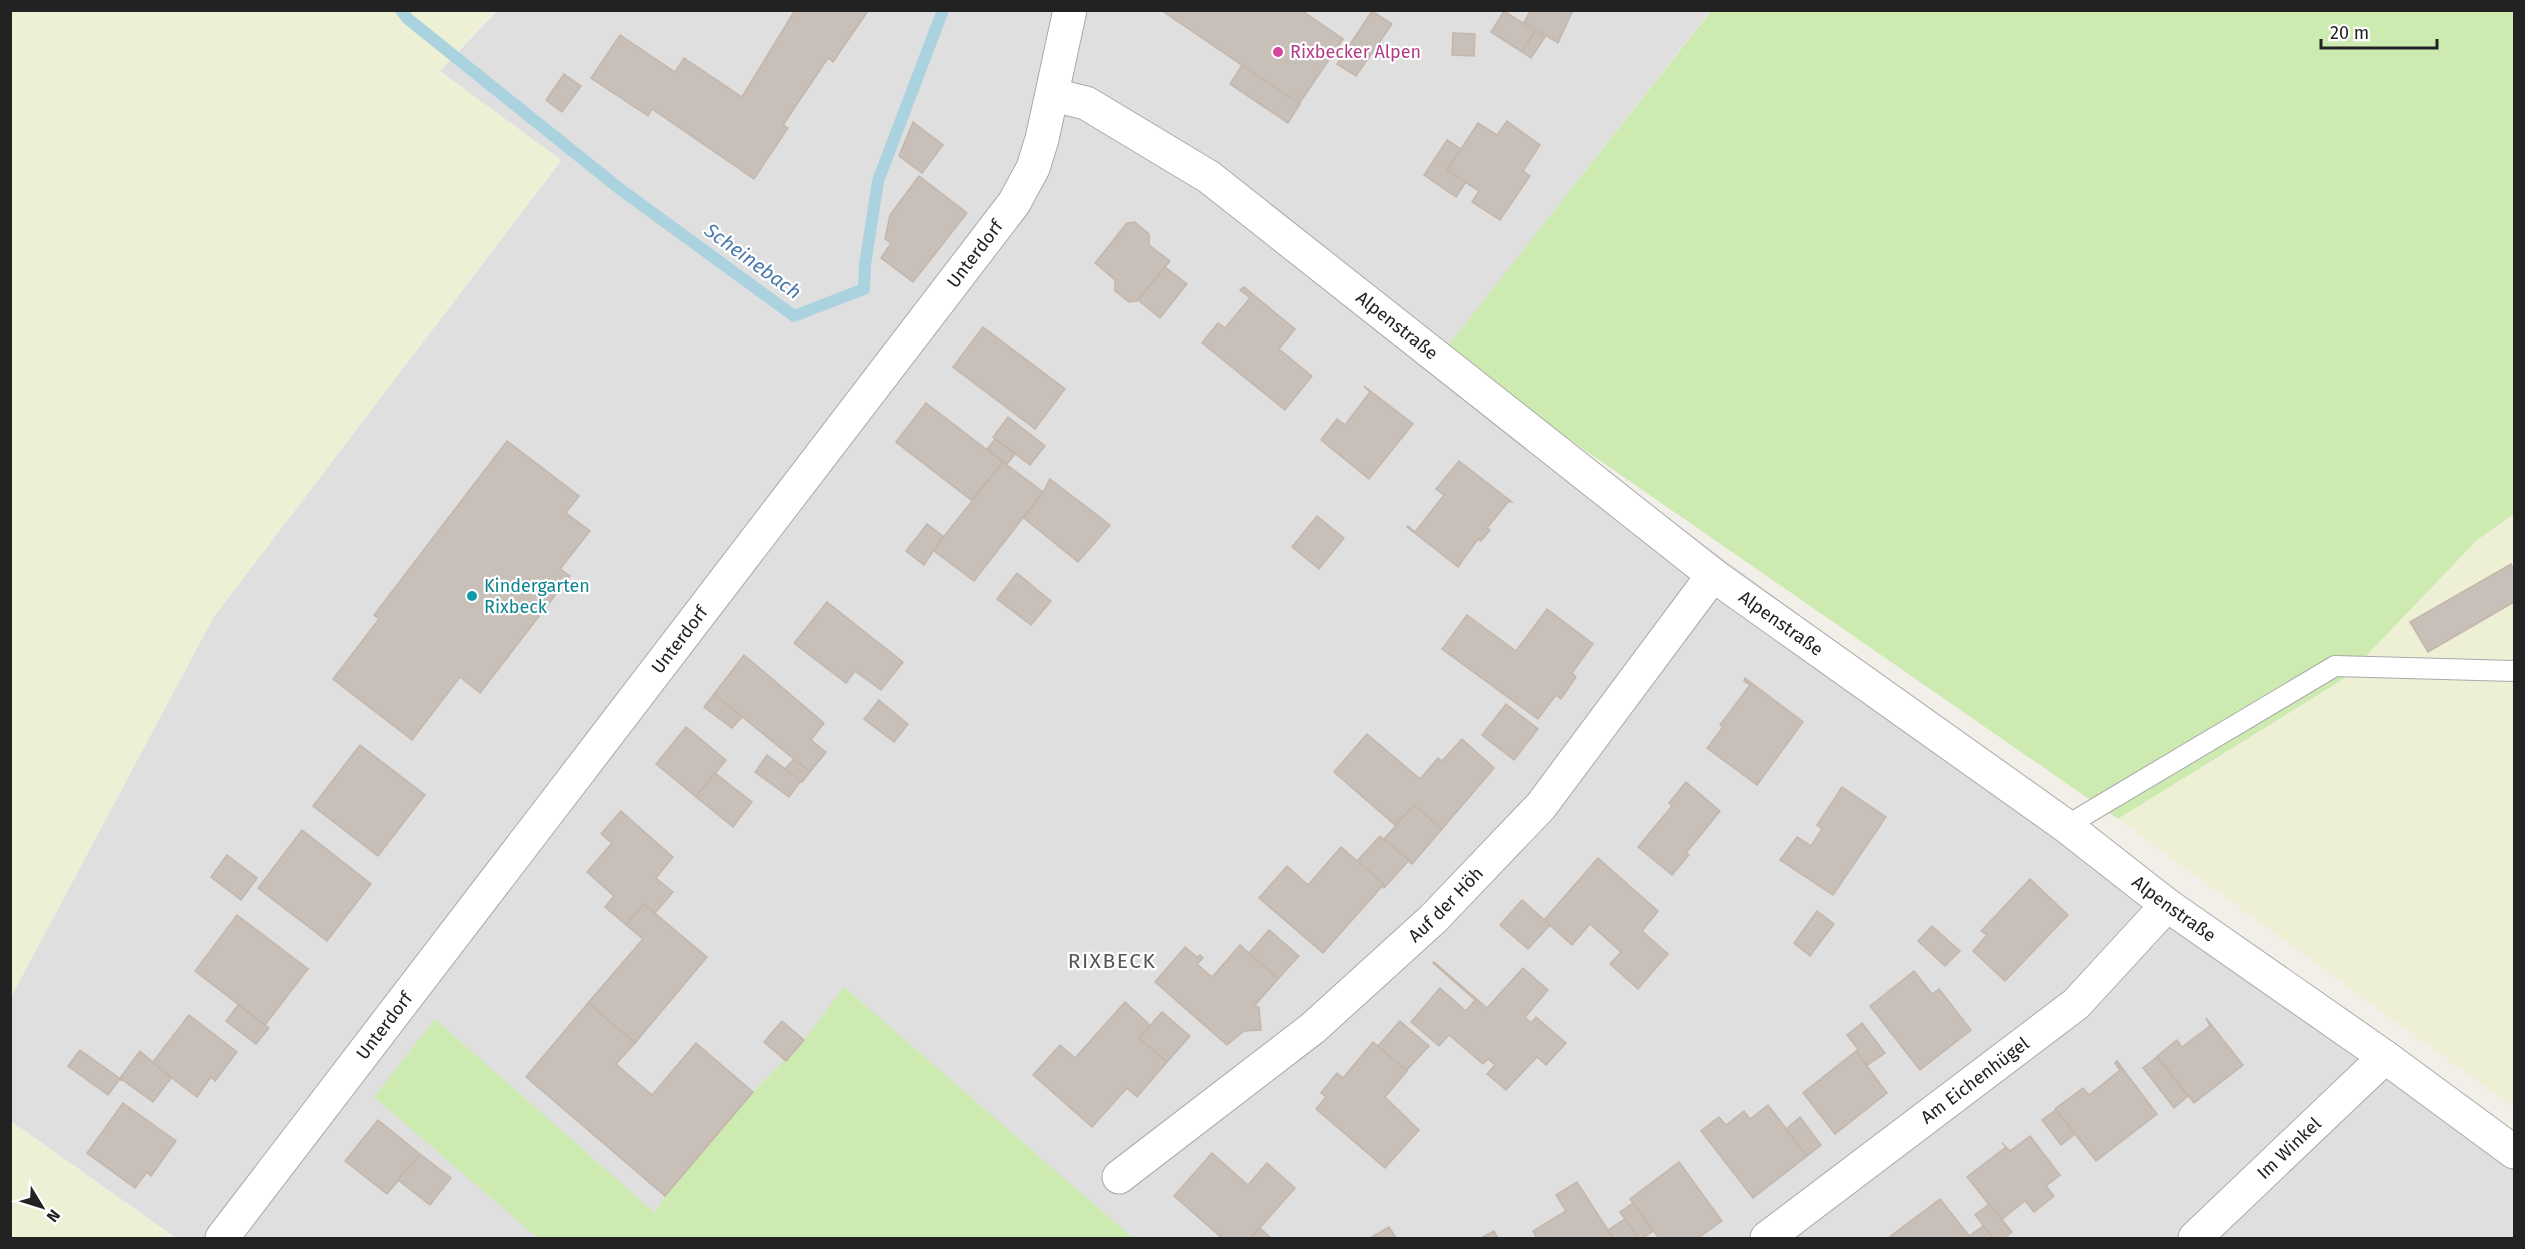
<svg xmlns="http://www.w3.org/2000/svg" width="2525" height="1249" viewBox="0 0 2525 1249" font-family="'Fira Sans',sans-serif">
<rect width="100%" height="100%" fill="#f2efe9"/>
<path fill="#e0dfdf" d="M 1711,10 L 1444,352 L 2514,1144 L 2514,1238 L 176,1238 L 11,1121 L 11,997 L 213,618 L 561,161 L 440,71 L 497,11 Z"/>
<g fill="#eef0d5">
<path d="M 11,10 L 494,11 L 440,71 L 561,160 L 213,618 L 11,997 Z"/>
<path d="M 2514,514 L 2514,1108 L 2118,819 L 2345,678 L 2477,540 Z"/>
<path d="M 10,1121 L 168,1233 L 164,1238 L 11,1238 Z"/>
</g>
<g fill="#cdebb0">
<path d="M 1711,11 L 2514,11 L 2514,514 L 2477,540 L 2345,678 L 2118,819 L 1443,352 Z"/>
<path d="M 844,987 L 1133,1238 L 538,1238 L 374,1097 L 435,1019 L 655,1213 L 665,1196 L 753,1092 L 804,1040 Z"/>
</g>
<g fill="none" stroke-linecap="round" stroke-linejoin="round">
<path stroke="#aad3df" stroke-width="12" d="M 401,10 L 408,19 L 620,189 L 794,316 L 864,289 L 865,265 L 878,181 L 943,10"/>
</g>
<g fill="#c7bfb8" stroke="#c4b6ab" stroke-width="1.5">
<path d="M 795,10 L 868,11 L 833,62 L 828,58 L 783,125 L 788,128 L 754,179 L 652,109 L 648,116 L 591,78 L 620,35 L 675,72 L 684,58 L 742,97 Z"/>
<path d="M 1161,10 L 1301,10 L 1343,39 L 1299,104 Z"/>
<path d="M 1531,10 L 1573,10 L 1558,43 L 1524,22 Z"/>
<path d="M 1372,11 L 1392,24 L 1356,76 L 1337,64 Z"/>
<path d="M 1504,11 L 1535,31 L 1522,52 L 1491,32 Z"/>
<path d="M 1535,31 L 1545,37 L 1531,58 L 1522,52 Z"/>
<path d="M 1453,33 L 1475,34 L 1474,56 L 1452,55 Z"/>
<path d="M 1242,65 L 1300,104 L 1288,123 L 1230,84 Z"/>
<path d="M 564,74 L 581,86 L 562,112 L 546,100 Z"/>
<path d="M 1507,121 L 1540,145 L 1523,171 L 1530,176 L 1500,220 L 1472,202 L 1479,191 L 1447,170 L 1478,123 L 1497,135 Z"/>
<path d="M 913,122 L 943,145 L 922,173 L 899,156 Z"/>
<path d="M 1447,140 L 1461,149 L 1447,170 L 1466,182 L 1456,197 L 1424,175 Z"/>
<path d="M 919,176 L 967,213 L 913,282 L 881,258 L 891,243 L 885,239 L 890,215 Z"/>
<path d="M 1135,222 L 1149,234 L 1149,245 L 1170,261 L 1137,301 L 1129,302 L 1115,291 L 1115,280 L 1095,263 L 1127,223 Z"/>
<path d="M 1165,267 L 1187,284 L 1160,318 L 1138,300 Z"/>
<path d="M 1244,287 L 1295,329 L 1279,349 L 1312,376 L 1285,410 L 1202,343 L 1218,323 L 1225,328 L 1250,298 L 1240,290 Z"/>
<path d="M 983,327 L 1065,389 L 1035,429 L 953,367 Z"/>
<path d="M 1364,386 L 1413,424 L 1369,479 L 1321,440 L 1337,419 L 1345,425 L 1370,392 Z"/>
<path d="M 926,403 L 1003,462 L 971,500 L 896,442 Z"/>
<path d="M 1008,417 L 1045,446 L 1030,465 L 993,437 Z"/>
<path d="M 995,439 L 1015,454 L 1007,464 L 987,449 Z"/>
<path d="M 507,441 L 579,496 L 566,513 L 590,531 L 560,569 L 570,576 L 480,693 L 460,677 L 412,740 L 333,679 L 379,619 L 374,615 Z"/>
<path d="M 1459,461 L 1512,502 L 1508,502 L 1487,528 L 1490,530 L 1481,541 L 1478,539 L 1458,567 L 1407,527 L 1408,526 L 1415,532 L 1444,495 L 1436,489 Z"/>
<path d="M 1003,462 L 1043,492 L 974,581 L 933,550 Z"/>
<path d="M 1050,479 L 1110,525 L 1078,562 L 1024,518 L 1043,492 Z"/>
<path d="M 1317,516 L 1344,538 L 1319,569 L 1292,547 Z"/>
<path d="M 927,524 L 943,536 L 924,565 L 906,551 Z"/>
<path d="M 2511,564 L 2514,571 L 2514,602 L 2428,652 L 2410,622 Z"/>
<path d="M 1017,573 L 1051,601 L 1031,625 L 997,599 Z"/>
<path d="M 827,602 L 903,662 L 881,690 L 855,671 L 846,683 L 794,643 Z"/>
<path d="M 1547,609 L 1593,644 L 1572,673 L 1576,677 L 1561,699 L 1556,695 L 1538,719 L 1442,649 L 1467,615 L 1516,651 Z"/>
<path d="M 744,655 L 824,723 L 811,740 L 826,752 L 810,772 L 714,694 Z"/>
<path d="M 1745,678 L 1803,722 L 1757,785 L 1707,748 L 1723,727 L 1720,725 L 1750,685 L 1744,681 Z"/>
<path d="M 714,694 L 742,717 L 732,728 L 704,707 Z"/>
<path d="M 879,700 L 908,724 L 894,742 L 864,719 Z"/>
<path d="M 1506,704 L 1538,729 L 1514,760 L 1482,735 Z"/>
<path d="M 686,727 L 726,760 L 696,797 L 656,764 Z"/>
<path d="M 1367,734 L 1420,779 L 1438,758 L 1442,761 L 1462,739 L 1494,768 L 1442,829 L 1414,805 L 1395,825 L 1334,772 Z"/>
<path d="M 360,745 L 425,795 L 378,856 L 313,806 Z"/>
<path d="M 767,755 L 801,781 L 789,797 L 755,772 Z"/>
<path d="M 794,759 L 810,772 L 802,782 L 785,769 Z"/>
<path d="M 715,773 L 752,802 L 733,827 L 696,797 Z"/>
<path d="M 1686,782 L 1720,811 L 1686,853 L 1689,855 L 1672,875 L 1638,847 L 1672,806 L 1669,803 Z"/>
<path d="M 1842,787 L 1886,817 L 1833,895 L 1780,860 L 1797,837 L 1811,846 L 1822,829 L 1817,825 Z"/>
<path d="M 1414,805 L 1442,829 L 1412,864 L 1384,839 Z"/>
<path d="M 621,811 L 673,857 L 656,878 L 673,892 L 655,913 L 644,904 L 626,925 L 605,907 L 614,896 L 587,872 L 612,843 L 601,834 Z"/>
<path d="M 302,830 L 371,884 L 327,941 L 258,888 Z"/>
<path d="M 1380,836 L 1409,860 L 1384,888 L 1382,885 L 1384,884 L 1357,861 Z"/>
<path d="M 1341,847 L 1384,884 L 1323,953 L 1259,898 L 1287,866 L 1308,885 Z"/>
<path d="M 227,855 L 257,878 L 241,900 L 211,877 Z"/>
<path d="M 1598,858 L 1658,911 L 1642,931 L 1668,954 L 1638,989 L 1610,964 L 1621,952 L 1590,924 L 1572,945 L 1544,920 Z"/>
<path d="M 2030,879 L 2068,915 L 2005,981 L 1973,951 L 1987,935 L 1981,931 Z"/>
<path d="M 1522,900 L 1550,925 L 1528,949 L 1500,925 Z"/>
<path d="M 644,904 L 707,957 L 635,1043 L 588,1003 L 643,939 L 626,925 Z"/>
<path d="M 1817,911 L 1834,924 L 1810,956 L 1794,943 Z"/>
<path d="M 237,915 L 308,969 L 265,1025 L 195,971 Z"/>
<path d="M 1932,926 L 1960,951 L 1945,966 L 1918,941 Z"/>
<path d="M 1269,930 L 1299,956 L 1278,979 L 1249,953 Z"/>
<path d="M 1240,945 L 1278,979 L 1255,1005 L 1259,1008 L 1261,1030 L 1244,1031 L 1227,1045 L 1155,982 L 1185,947 L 1197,957 L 1200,955 L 1203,958 L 1197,964 L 1212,977 Z"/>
<path d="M 1434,962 L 1487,1008 L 1523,968 L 1548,990 L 1525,1017 L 1531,1023 L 1536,1017 L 1566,1043 L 1546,1065 L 1537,1057 L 1506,1090 L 1487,1074 L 1495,1065 L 1488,1059 L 1483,1064 L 1449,1035 L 1439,1046 L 1411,1022 L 1440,988 L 1466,1011 L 1475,1000 L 1433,963 Z"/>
<path d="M 1914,971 L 1932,994 L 1939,989 L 1971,1030 L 1920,1070 L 1870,1006 Z"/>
<path d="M 1125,1002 L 1150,1025 L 1139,1038 L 1167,1062 L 1137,1097 L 1127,1088 L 1092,1127 L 1033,1075 L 1060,1045 L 1075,1058 Z"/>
<path d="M 588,1003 L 635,1043 L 616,1064 L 652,1095 L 696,1043 L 753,1092 L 665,1196 L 526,1077 Z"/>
<path d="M 238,1005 L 269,1028 L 256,1044 L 226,1021 Z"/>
<path d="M 1162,1012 L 1190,1036 L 1167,1062 L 1139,1038 Z"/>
<path d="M 189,1015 L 237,1052 L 215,1081 L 211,1077 L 197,1097 L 152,1063 Z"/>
<path d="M 2206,1018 L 2243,1065 L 2194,1103 L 2157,1056 L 2177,1040 L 2182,1047 L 2210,1026 Z"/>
<path d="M 782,1021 L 804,1040 L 786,1061 L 764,1042 Z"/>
<path d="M 1400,1021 L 1429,1046 L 1406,1071 L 1378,1046 Z"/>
<path d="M 1862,1023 L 1885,1053 L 1866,1066 L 1856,1051 L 1858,1049 L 1847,1035 Z"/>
<path d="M 1373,1042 L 1407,1071 L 1385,1097 L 1419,1130 L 1385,1168 L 1316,1109 L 1326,1097 L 1321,1093 L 1337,1073 L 1343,1078 Z"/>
<path d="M 80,1050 L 122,1080 L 119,1080 L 108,1095 L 68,1066 Z"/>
<path d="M 140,1051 L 171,1078 L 153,1102 L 120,1078 Z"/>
<path d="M 1856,1051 L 1887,1093 L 1835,1134 L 1803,1093 Z"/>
<path d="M 2157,1057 L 2188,1096 L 2174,1108 L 2143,1068 Z"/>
<path d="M 2117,1061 L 2157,1114 L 2096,1161 L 2055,1109 L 2083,1088 L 2089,1095 L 2120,1070 L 2115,1063 Z"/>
<path d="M 123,1103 L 176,1141 L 151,1176 L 147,1172 L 135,1188 L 87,1153 Z"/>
<path d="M 1768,1105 L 1807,1156 L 1753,1198 L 1701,1131 L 1719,1117 L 1726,1125 L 1744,1111 L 1750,1119 Z"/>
<path d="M 2056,1110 L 2075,1134 L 2061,1145 L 2042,1120 Z"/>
<path d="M 1800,1117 L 1821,1145 L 1807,1156 L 1786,1129 Z"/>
<path d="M 378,1120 L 420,1154 L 387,1194 L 345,1161 Z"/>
<path d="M 2030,1136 L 2060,1175 L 2046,1186 L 2054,1196 L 2034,1212 L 2025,1201 L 2001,1220 L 1967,1177 L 2006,1147 L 2002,1143 L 2010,1151 Z"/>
<path d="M 1212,1153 L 1248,1185 L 1267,1163 L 1295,1188 L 1251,1238 L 1222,1238 L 1174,1196 Z"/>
<path d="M 420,1154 L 451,1178 L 430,1205 L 398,1180 Z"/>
<path d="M 1679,1162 L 1722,1221 L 1698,1238 L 1659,1238 L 1630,1199 Z"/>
<path d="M 1577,1182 L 1613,1238 L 1537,1238 L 1533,1231 L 1566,1211 L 1556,1195 Z"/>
<path d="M 1940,1199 L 1971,1238 L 1888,1238 Z"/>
<path d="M 1633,1203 L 1653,1231 L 1643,1238 L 1638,1238 L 1620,1212 Z"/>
<path d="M 1989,1204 L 2012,1232 L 2004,1238 L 1993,1238 L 1975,1215 Z"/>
<path d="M 1625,1219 L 1638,1238 L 1613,1238 L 1608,1230 Z"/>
<path d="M 1983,1226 L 1993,1238 L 1971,1238 L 1969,1236 Z"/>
<path d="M 1389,1227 L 1396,1238 L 1373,1238 L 1372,1237 Z"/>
<path d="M 1260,1228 L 1271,1238 L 1251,1238 Z"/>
<path d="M 1494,1231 L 1498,1238 L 1481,1238 Z"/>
</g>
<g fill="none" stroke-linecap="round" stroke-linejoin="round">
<g stroke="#a9a9a9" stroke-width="22">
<path id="service" d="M 2066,826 L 2335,666 L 2514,671"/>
</g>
<g stroke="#a9a9a9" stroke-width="35">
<g id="minor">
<path id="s1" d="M 1119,1177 L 1313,1028 L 1433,919 L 1541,806 L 1713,575"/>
<path id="s2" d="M 1767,1238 L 2076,1004 L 2167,905"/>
<path id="s3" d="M 2195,1238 L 2385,1057"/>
</g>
</g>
<g stroke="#a9a9a9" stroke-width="35">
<g id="tertiary">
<path id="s4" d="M 1053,95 L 1086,103 L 1209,177 L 1713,575 L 2066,826 L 2167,905 L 2385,1057 L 2514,1152"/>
<path id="s5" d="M 222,1238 L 1014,203 L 1033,168 L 1042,139 L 1070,10"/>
</g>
</g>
<use href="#service" stroke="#fff" stroke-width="20"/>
<use href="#minor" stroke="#fff" stroke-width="33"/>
<use href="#tertiary" stroke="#fff" stroke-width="33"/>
</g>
<circle fill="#d1479c" stroke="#fff" stroke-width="2" cx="1278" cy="52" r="6"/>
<circle fill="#0f9aa8" stroke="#fff" stroke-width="2" cx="472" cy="596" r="6"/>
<g text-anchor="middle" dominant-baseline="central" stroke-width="4.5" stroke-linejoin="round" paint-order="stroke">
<g font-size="18" fill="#b23c85" stroke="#fff" text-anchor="start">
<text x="1290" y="52">Rixbecker Alpen</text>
</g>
<g font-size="18" fill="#222" stroke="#fff">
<text stroke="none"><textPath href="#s5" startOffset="1239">Unterdorf</textPath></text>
<text stroke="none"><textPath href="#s4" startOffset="417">Alpenstraße</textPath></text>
<text stroke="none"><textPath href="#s4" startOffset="903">Alpenstraße</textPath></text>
<text stroke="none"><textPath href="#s5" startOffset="753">Unterdorf</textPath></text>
<text stroke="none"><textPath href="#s1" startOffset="426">Auf der Höh</textPath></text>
<text stroke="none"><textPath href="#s4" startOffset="1389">Alpenstraße</textPath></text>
<text stroke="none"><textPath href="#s5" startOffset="267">Unterdorf</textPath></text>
<text stroke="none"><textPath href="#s2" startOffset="261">Am Eichenhügel</textPath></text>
<text stroke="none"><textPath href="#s3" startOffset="130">Im Winkel</textPath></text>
</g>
<g font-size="18" fill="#0d838f" stroke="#fff" text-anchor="start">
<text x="484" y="586">Kindergarten<tspan x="484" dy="21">Rixbeck</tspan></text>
</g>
<g font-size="20" font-style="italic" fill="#4a7aab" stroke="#fff">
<text transform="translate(753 261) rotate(36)">Scheinebach</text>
</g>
<g font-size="21" letter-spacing="1.5" fill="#555" stroke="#fff">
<text x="1112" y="961">RIXBECK</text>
</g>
</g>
<rect width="2525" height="1249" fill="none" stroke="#222222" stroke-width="24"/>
<g transform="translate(42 1207) rotate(128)" stroke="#ffffff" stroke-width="4.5" paint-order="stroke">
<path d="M0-4.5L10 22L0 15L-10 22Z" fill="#222222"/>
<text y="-9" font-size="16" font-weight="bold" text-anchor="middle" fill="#222222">N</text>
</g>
<path d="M2321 39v9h116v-9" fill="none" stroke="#222222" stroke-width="3"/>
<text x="2330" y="39" font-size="18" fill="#222222" stroke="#ffffff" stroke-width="4.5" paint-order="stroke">20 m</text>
</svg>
